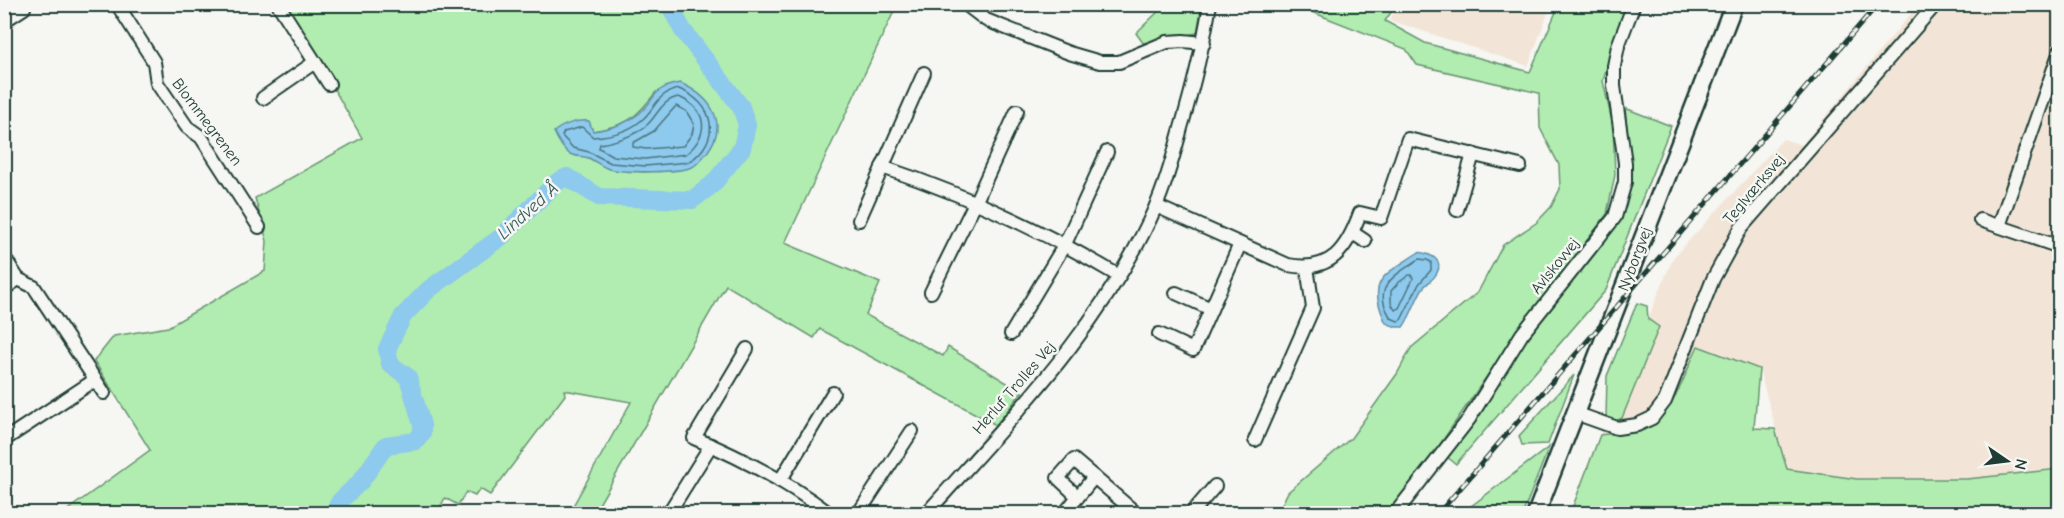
<svg xmlns="http://www.w3.org/2000/svg" width="2064" height="518" viewBox="0 0 2064 518" font-family="'Comic Neue',sans-serif">
<rect width="100%" height="100%" fill="#f6f6f2"/>
<filter id="ink" filterUnits="userSpaceOnUse"><feTurbulence type="fractalNoise" baseFrequency=".0167" numOctaves="2"/><feDisplacementMap in="SourceGraphic" scale="12" xChannelSelector="R" yChannelSelector="G"/><feConvolveMatrix kernelMatrix="1 2 1 2 8 2 1 2 1" color-interpolation-filters="sRGB"/></filter>
<g filter="url(#ink)">
<g fill="#f2e5d7">
<path d="M 1399,5 L 1399,4 L 1551,5 L 1528,66 L 1389,20 Z"/>
<path d="M 1918,5 L 2059,5 L 2059,469 L 1967,479 L 1857,479 L 1787,469 L 1759,369 L 1698,346 L 1670,405 L 1654,424 L 1630,433 L 1616,432 L 1600,435 L 1673,258 L 1783,139 L 1802,145 Z"/>
</g>
<g fill="#b1ecb0" stroke="#689472" stroke-width="1.5" fill-rule="evenodd">
<path d="M 892,4 L 896,7 L 785,243 L 880,283 L 866,315 L 943,356 L 948,347 L 1022,392 L 996,425 L 820,329 L 814,338 L 726,285 L 594,513 L 569,513 L 631,402 L 564,390 L 565,395 L 490,495 L 480,489 L 475,496 L 466,492 L 458,505 L 445,498 L 437,513 L 62,514 L 150,450 L 94,361 L 114,336 L 168,327 L 265,271 L 267,241 L 255,198 L 362,138 L 286,5 ZM 656,92 L 692,167 L 645,172 L 609,169 L 587,157 L 593,131 C 628,125 635,119 656,92 Z"/>
<path d="M 1358,4 L 1364,6 L 1365,5 L 1396,5 L 1385,21 L 1425,43 L 1530,72 L 1559,5 L 1627,5 L 1614,41 L 1603,81 L 1613,126 L 1615,175 L 1607,214 L 1507,347 L 1421,472 L 1387,513 L 1277,514 L 1288,492 L 1351,438 L 1397,374 L 1411,348 L 1478,292 L 1503,245 L 1536,223 L 1551,207 L 1560,189 L 1559,165 L 1540,128 L 1539,93 L 1417,65 L 1406,49 L 1294,5 Z"/>
<path d="M 1165,5 L 1202,5 L 1197,33 L 1143,43 L 1136,33 Z"/>
<path d="M 1625,108 L 1671,126 L 1606,290 L 1456,464 L 1447,457 L 1475,423 L 1520,348 L 1594,255 L 1626,207 L 1632,182 Z"/>
<path d="M 1637,303 L 1647,306 L 1648,319 L 1659,327 L 1622,418 L 1616,421 L 1606,418 L 1607,376 Z"/>
<path d="M 1698,346 L 1759,369 L 1754,428 L 1775,429 L 1787,469 L 1857,479 L 1967,479 L 2059,469 L 2059,513 L 1570,514 L 1600,435 C 1613,433 1628,434 1641,430 C 1674,418 1684,374 1698,346 Z"/>
<path d="M 1574,375 L 1548,444 L 1522,445 L 1519,436 Z"/>
<path d="M 1549,447 L 1523,513 L 1462,513 Z"/>
</g>
<g fill="#8ec9ee" stroke="#6291a4" stroke-width="1.5">
<path d="M 680,83 C 708,95 730,121 708,151 C 703,157 699,164 692,167 C 678,173 624,173 609,169 C 602,167 595,161 589,158 C 583,156 576,157 570,154 C 564,151 557,139 554,132 C 563,124 577,120 589,121 L 593,131 C 609,129 624,125 637,115 C 657,101 649,88 680,83 Z"/>
<path d="M 1419,252 C 1430,254 1444,259 1437,273 C 1434,279 1427,283 1423,288 C 1415,300 1412,315 1403,327 L 1396,327 L 1386,323 C 1365,279 1385,275 1419,252 Z"/>
</g>
<g fill="none" stroke-linecap="round" stroke-linejoin="round">
<g stroke="#4b757e" stroke-width="1.5">
<path d="M 679,89 C 714,103 723,139 689,162 L 645,166 L 611,163 L 589,152 L 573,148 L 562,136 L 564,132 L 582,127 L 593,137 C 610,136 630,131 643,119 C 657,106 657,93 679,89 Z"/>
<path d="M 679,97 C 708,110 710,134 686,154 L 645,159 L 613,156 L 599,148 L 600,144 C 617,141 636,136 648,124 C 658,114 663,99 679,97 Z"/>
<path d="M 676,106 L 686,111 L 694,124 L 692,134 L 683,146 L 646,149 L 633,147 L 633,143 L 654,131 Z"/>
<path d="M 1419,259 L 1427,260 L 1431,262 L 1431,270 L 1419,284 L 1401,320 L 1398,321 L 1391,318 C 1370,286 1395,276 1419,259 Z"/>
<path d="M 1409,275 L 1412,275 L 1413,279 L 1399,308 L 1395,310 L 1391,303 L 1391,291 L 1398,283 Z"/>
</g>
<path stroke="#8ec9ee" stroke-width="18" d="M 333,514 L 340,501 L 361,481 L 386,445 L 416,441 L 422,433 L 422,425 L 408,377 L 390,364 L 387,349 L 403,316 L 428,290 L 501,237 L 557,182 L 567,177 L 599,197 L 692,200 L 713,184 L 742,148 L 747,125 L 741,107 L 682,29 L 669,4"/>
<g stroke="#1f3d34" stroke-width="16">
<g id="street">
<path d="M 117,4 L 154,62 L 157,83 L 187,127 L 201,137 L 259,227"/>
<path d="M 278,4 L 329,84"/>
<path d="M 965,4 L 986,20 L 1069,53 L 1100,62 L 1119,62 L 1167,42 L 1183,41 L 1204,43"/>
<path d="M 4,21 L 24,8 L 21,4"/>
<path d="M 263,98 L 315,62"/>
<path d="M 882,167 C 967,195 1042,230 1119,276"/>
<path d="M 1156,206 L 1288,265 C 1331,273 1347,249 1360,213 L 1381,218 L 1408,139 L 1520,166"/>
<path d="M 1457,210 L 1473,154"/>
<path d="M 859,220 L 924,73"/>
<path d="M 1980,220 L 2060,247"/>
<path d="M 1999,226 L 2060,51"/>
<path d="M 1353,233 L 1365,241"/>
<path d="M 4,257 L 18,279 L 34,287 L 104,393"/>
<path d="M 4,289 L 18,279"/>
<path d="M 931,292 L 976,201 L 1017,111"/>
<path d="M 1176,293 L 1211,309"/>
<path d="M 1011,334 L 1065,244 L 1107,152"/>
<path d="M 1159,334 L 1193,350 L 1240,244"/>
<path d="M 747,349 L 694,438 C 742,458 789,483 830,514"/>
<path d="M 1575,413 L 1617,428 L 1637,425 L 1652,418 L 1665,401 L 1713,279 L 1741,228 L 1936,4"/>
<path d="M 4,440 L 95,380"/>
<path d="M 1255,440 L 1313,308 L 1307,267"/>
<path d="M 1094,477 L 1137,514"/>
<path d="M 780,481 L 833,393"/>
<path d="M 668,514 L 711,445"/>
<path d="M 858,514 L 912,431"/>
<path d="M 926,514 C 1011,418 1104,325 1156,206 C 1167,181 1174,154 1181,128 C 1193,87 1203,47 1210,4"/>
<path d="M 1064,514 L 1094,477 L 1074,460 L 1058,478 L 1078,497"/>
<path d="M 1191,514 L 1215,486"/>
<path d="M 1395,514 L 1469,419 L 1522,334 L 1615,217 L 1625,182 L 1625,163 L 1614,86 L 1614,66 L 1618,46 L 1634,4"/>
</g>
</g>
<g stroke="#1f3d34" stroke-width="21">
<path id="secondary" d="M 1536,514 L 1734,4"/>
</g>
<use href="#street" stroke="#f6f6f2" stroke-width="12"/>
<use href="#secondary" stroke="#f6f6f2" stroke-width="16"/>
<g stroke="#1f3d34" stroke-width="5">
<path id="rail" d="M 1438,514 L 1878,4"/>
</g>
<use href="#rail" stroke="#f6f6f2" stroke-width="3" stroke-dasharray="9" stroke-linecap="butt"/>
</g>
</g>
<g text-anchor="middle" dominant-baseline="central" stroke-width="5" stroke-linejoin="round" paint-order="stroke">
<g font-size="16" fill="#1f3d34" stroke="#f6f6f2">
<text transform="translate(207 122) rotate(53)">Blommegrenen</text>
<text transform="translate(1754 189) rotate(-50)">Teglværksvej</text>
<text transform="translate(1635 259) rotate(-69)">Nyborgvej</text>
<text transform="translate(1555 266) rotate(-51)">Avlskovvej</text>
<text transform="translate(1014 388) rotate(-49)">Herluf Trolles Vej</text>
</g>
<g font-size="18" font-style="italic" fill="#355959" stroke="#f6f6f2">
<text transform="translate(528 211) rotate(-42)">Lindved Å</text>
</g>
</g>
<rect width="2064" height="518" fill="none" stroke="#f6f6f2" stroke-width="24"/>
<rect x="12" y="12" width="2040" height="494" fill="none" stroke="#1f3d34" stroke-width="2" filter="url(#ink)"/>
<g transform="translate(2007 461) rotate(104)" stroke="#f6f6f2" stroke-width="4.5" paint-order="stroke">
<path d="M0-4.5L10 22L0 15L-10 22Z" fill="#1f3d34"/>
<text y="-9" font-size="16" font-weight="bold" text-anchor="middle" fill="#1f3d34">N</text>
</g>
</svg>
